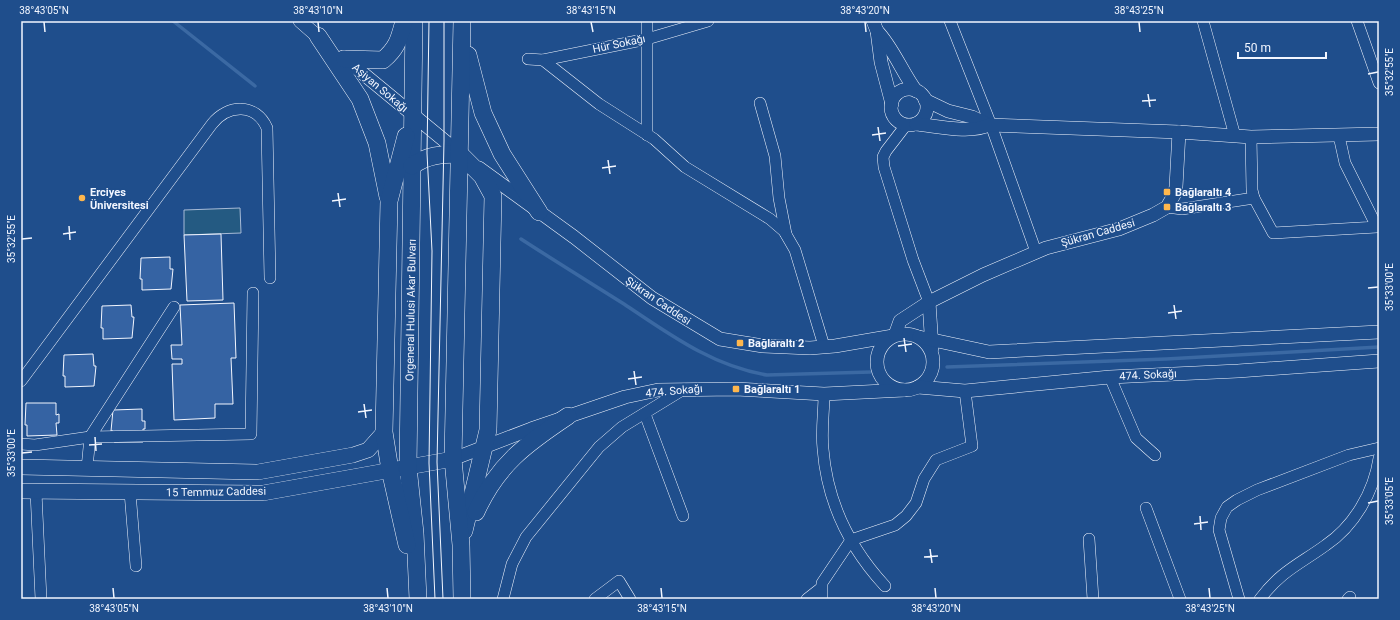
<svg xmlns="http://www.w3.org/2000/svg" width="1400" height="620" viewBox="0 0 1400 620" font-family="Roboto,sans-serif">
<rect width="100%" height="100%" fill="#1f4e8c"/>
<path fill="#245a82" stroke="#a8bbd7" d="M 240,208 L 241,233 L 184,235 L 184,210 Z"/>
<g fill="none" stroke-linecap="round" stroke-linejoin="round">
<g stroke="#3b69a3" stroke-width="3.5">
<path d="M 173,21 L 255,86"/>
<path d="M 521,239 C 555,261 589,282 624,304 C 669,334 712,366 767,375 L 871,372"/>
<path d="M 947,367 L 1166,359 L 1379,347"/>
</g>
</g>
<g fill="#3563a3" stroke="#f2f6ff">
<path d="M 221,234 L 223,300 L 187,301 L 184,235 Z"/>
<path d="M 170,257 L 170,269 L 173,269 L 171,289 L 142,290 L 142,279 L 140,279 L 141,258 Z"/>
<path d="M 234,303 L 236,358 L 231,358 L 233,404 L 215,404 L 215,418 L 174,420 L 172,364 L 182,364 L 182,359 L 172,359 L 171,345 L 182,345 L 180,305 Z"/>
<path d="M 131,305 L 132,317 L 134,317 L 132,338 L 103,339 L 103,328 L 101,328 L 102,306 Z"/>
<path d="M 93,354 L 94,366 L 96,366 L 94,386 L 65,387 L 65,376 L 63,376 L 64,355 Z"/>
<path d="M 26,403 L 56,403 L 56,415 L 59,414 L 59,423 L 56,423 L 57,435 L 27,436 L 27,425 L 25,425 Z"/>
<path d="M 142,409 L 142,421 L 145,421 L 145,429 L 143,429 L 143,442 L 114,442 L 113,431 L 111,431 L 113,410 Z"/>
</g>
<g fill="none" stroke-linecap="round" stroke-linejoin="round">
<g stroke="#f2f6ff" stroke-width="12">
<g id="minor">
<path d="M 950,21 L 991,125 L 1036,252"/>
<path d="M 1203,21 L 1235,136"/>
<path d="M 1357,21 L 1379,83"/>
<path d="M 528,59 L 543,60 L 647,39 L 708,21"/>
<path d="M 543,60 L 599,104 L 654,139 L 685,167 L 770,219 L 784,231 L 795,250 L 824,346"/>
<path d="M 760,103 L 775,156 L 779,198 L 786,234"/>
<path d="M 906,125 L 886,151 L 883,157 L 884,167 L 913,260 L 929,302"/>
<path d="M 647,135 L 647,21"/>
<path d="M 1251,137 L 1252,190 L 1254,198 L 1273,233 L 1377,227 L 1345,163 L 1339,136"/>
<path d="M 1167,207 L 1182,209 L 1254,198"/>
<path d="M 1110,377 L 1136,438 L 1155,455"/>
<path d="M 21,381 L 212,124 C 228,104 256,103 267,128 L 270,278"/>
<path d="M 824,394 C 824,412 821,430 823,449 C 827,501 849,547 885,586"/>
<path d="M 645,414 L 683,516"/>
<path d="M 21,444 L 35,445 L 90,437 L 251,434 L 253,293"/>
<path d="M 87,468 L 90,437 L 174,307"/>
<path d="M 36,492 L 41,599"/>
<path d="M 130,492 L 136,566"/>
<path d="M 1146,508 L 1180,599"/>
<path d="M 1089,539 L 1093,599"/>
<path d="M 503,599 L 512,564 L 526,537 L 599,447 L 622,427 L 684,389"/>
<path d="M 595,599 L 619,581 L 630,599"/>
<path d="M 807,599 L 821,588"/>
<path d="M 822,599 L 822,583 L 851,540 L 895,525 L 906,516 L 916,503 L 924,479 L 936,460 L 972,446 L 965,391"/>
<path d="M 1239,599 L 1219,530 L 1221,518 L 1227,507 L 1237,500 L 1257,490 L 1349,455 L 1379,448"/>
<path d="M 1260,599 C 1281,571 1300,564 1326,545 C 1354,526 1374,492 1379,458"/>
<path d="M 1348,599 L 1350,597"/>
</g>
</g>
<g stroke="#f2f6ff" stroke-width="14">
<g id="tertiary">
<path d="M 300,21 L 324,42"/>
<path d="M 873,21 L 877,31 L 881,62 L 892,104"/>
<path d="M 877,31 C 892,46 902,72 916,91"/>
<path d="M 343,57 L 463,156"/>
<circle cx="909" cy="107" r="18"/>
<path d="M 925,100 L 948,111 L 972,117 L 989,125"/>
<path d="M 916,124 C 937,126 970,134 989,125 L 1179,132"/>
<path d="M 479,168 L 574,237 L 652,298 L 720,339 L 763,346 L 810,348 L 835,346 L 893,336"/>
<path d="M 929,302 L 932,348"/>
<circle cx="905" cy="362" r="28"/>
<path d="M 895,335 L 900,321 L 929,302 L 983,275 L 1046,248 L 1119,229 L 1153,215 L 1167,207 L 1174,195 L 1176,187 L 1179,132 L 1251,137 L 1379,134"/>
<path d="M 919,337 L 989,352 L 1379,332"/>
<path d="M 918,387 L 965,391 L 1110,377 L 1238,371 L 1379,361"/>
<path d="M 453,459 L 531,429 L 625,397 L 658,390 L 736,389 L 824,394 L 904,390"/>
</g>
</g>
<g stroke="#f2f6ff" stroke-width="16">
<g id="secondary">
<path d="M 21,467 L 258,472 L 353,455 L 368,450 L 384,432"/>
<path d="M 21,491 L 263,493 L 453,459"/>
</g>
</g>
<g stroke="#f2f6ff" stroke-width="18">
<g id="primary">
<path d="M 414,21 L 408,467 L 415,533 L 418,599"/>
<path d="M 318,36 L 360,99 L 377,143 L 388,197"/>
<path d="M 468,55 L 483,113 L 502,154 L 539,212"/>
<path d="M 345,59 L 383,60 C 398,47 399,39 404,21"/>
<path d="M 406,136 L 389,201 L 384,432 L 390,470 L 407,545"/>
<path d="M 412,166 C 427,155 442,154 460,154 L 482,176 L 493,196 L 488,430 L 464,531"/>
<path d="M 476,512 C 497,465 526,444 568,416"/>
<path d="M 462,599 L 461,545 L 453,459 L 462,21"/>
</g>
</g>
<use href="#minor" stroke="#1f4e8c" stroke-width="11"/>
<use href="#tertiary" stroke="#1f4e8c" stroke-width="13"/>
<use href="#secondary" stroke="#1f4e8c" stroke-width="15"/>
<use href="#primary" stroke="#1f4e8c" stroke-width="17"/>
<g stroke="#f2f6ff" stroke-width="1">
<path d="M 429,21 L 427,153 L 432,251 L 429,463 L 435,599"/>
<path d="M 443,599 L 437,462 L 444,141 L 444,21"/>
</g>
</g>
<path fill="none" stroke="#f2f6ff" stroke-width="1.5" d="M 44,22 L 45,32M 318,22 L 319,32M 591,22 L 593,32M 865,22 L 866,32M 1139,22 L 1140,32M 1368,74 L 1378,72M 1148,94 L 1150,107M 1142,101 L 1156,100M 878,127 L 880,141M 872,135 L 886,133M 608,160 L 610,174M 602,168 L 616,166M 338,193 L 340,207M 332,201 L 346,199M 69,226 L 70,240M 63,234 L 76,232M 22,239 L 32,238M 1368,288 L 1378,287M 1174,305 L 1176,319M 1168,313 L 1182,311M 904,338 L 906,352M 898,346 L 912,344M 634,371 L 636,385M 628,379 L 642,377M 364,404 L 366,418M 358,412 L 372,410M 95,437 L 96,451M 89,445 L 102,444M 22,453 L 32,452M 1368,503 L 1378,501M 1200,516 L 1201,530M 1194,524 L 1208,522M 930,549 L 932,563M 924,557 L 938,556M 113,588 L 114,598M 387,588 L 388,598M 661,588 L 662,598M 935,588 L 936,598M 1209,588 L 1210,598"/>
<g fill="#ffb74d" stroke="#1f4e8c" stroke-width="1.5">
<rect x="1163" y="188" width="8" height="8" rx="2"/>
<circle cx="82" cy="198" r="4"/>
<rect x="1163" y="203" width="8" height="8" rx="2"/>
<rect x="736" y="339" width="8" height="8" rx="2"/>
<rect x="732" y="385" width="8" height="8" rx="2"/>
</g>
<g text-anchor="middle" dominant-baseline="central" stroke-width="3" stroke-linejoin="round" paint-order="stroke">
<g font-size="11" fill="#f2f6ff" stroke="#1f4e8c">
<text transform="translate(619 44) rotate(-12)">Hür Sokağı</text>
<text transform="translate(380 88) rotate(40)">Aşiyan Sokağı</text>
<text transform="translate(1098 233) rotate(-16)">Şükran Caddesi</text>
<text transform="translate(658 301) rotate(34)">Şükran Caddesi</text>
<text transform="translate(411 310) rotate(-89)">Orgeneral Hulusi Akar Bulvarı</text>
<text transform="translate(1148 375) rotate(-3)">474. Sokağı</text>
<text transform="translate(674 391) rotate(-5)">474. Sokağı</text>
<text transform="translate(216 492) rotate(-1)">15 Temmuz Caddesi</text>
</g>
<g font-size="11" font-weight="bold" fill="#f2f6ff" stroke="#1f4e8c" text-anchor="start">
<text x="90" y="192">Erciyes<tspan x="90" dy="13">Üniversitesi</tspan></text>
<text x="1175" y="192">Bağlaraltı 4</text>
<text x="1175" y="207">Bağlaraltı 3</text>
<text x="748" y="343">Bağlaraltı 2</text>
<text x="744" y="389">Bağlaraltı 1</text>
</g>
</g>
<rect width="1400" height="620" fill="none" stroke="#1f4e8c" stroke-width="44"/>
<path d="M1238 52v6h88v-6" fill="none" stroke="#f2f6ff" stroke-width="2"/>
<text x="1244" y="52" font-size="12" fill="#f2f6ff" stroke="#1f4e8c" stroke-width="3" paint-order="stroke">50 m</text>
<rect x="22" y="22" width="1356" height="576" fill="none" stroke="#f2f6ff" stroke-width="1.5"/>
<g font-size="10" text-anchor="middle" fill="#f2f6ff">
<text x="44" y="14">38°43'05"N</text>
<text x="318" y="14">38°43'10"N</text>
<text x="591" y="14">38°43'15"N</text>
<text x="865" y="14">38°43'20"N</text>
<text x="1139" y="14">38°43'25"N</text>
<text transform="translate(1389 72) rotate(-90)" y="4">35°32'55"E</text>
<text transform="translate(11 239) rotate(-90)" y="4">35°32'55"E</text>
<text transform="translate(1389 287) rotate(-90)" y="4">35°33'00"E</text>
<text transform="translate(11 453) rotate(-90)" y="4">35°33'00"E</text>
<text transform="translate(1389 501) rotate(-90)" y="4">35°33'05"E</text>
<text x="114" y="612">38°43'05"N</text>
<text x="388" y="612">38°43'10"N</text>
<text x="662" y="612">38°43'15"N</text>
<text x="936" y="612">38°43'20"N</text>
<text x="1210" y="612">38°43'25"N</text>
</g>
</svg>
